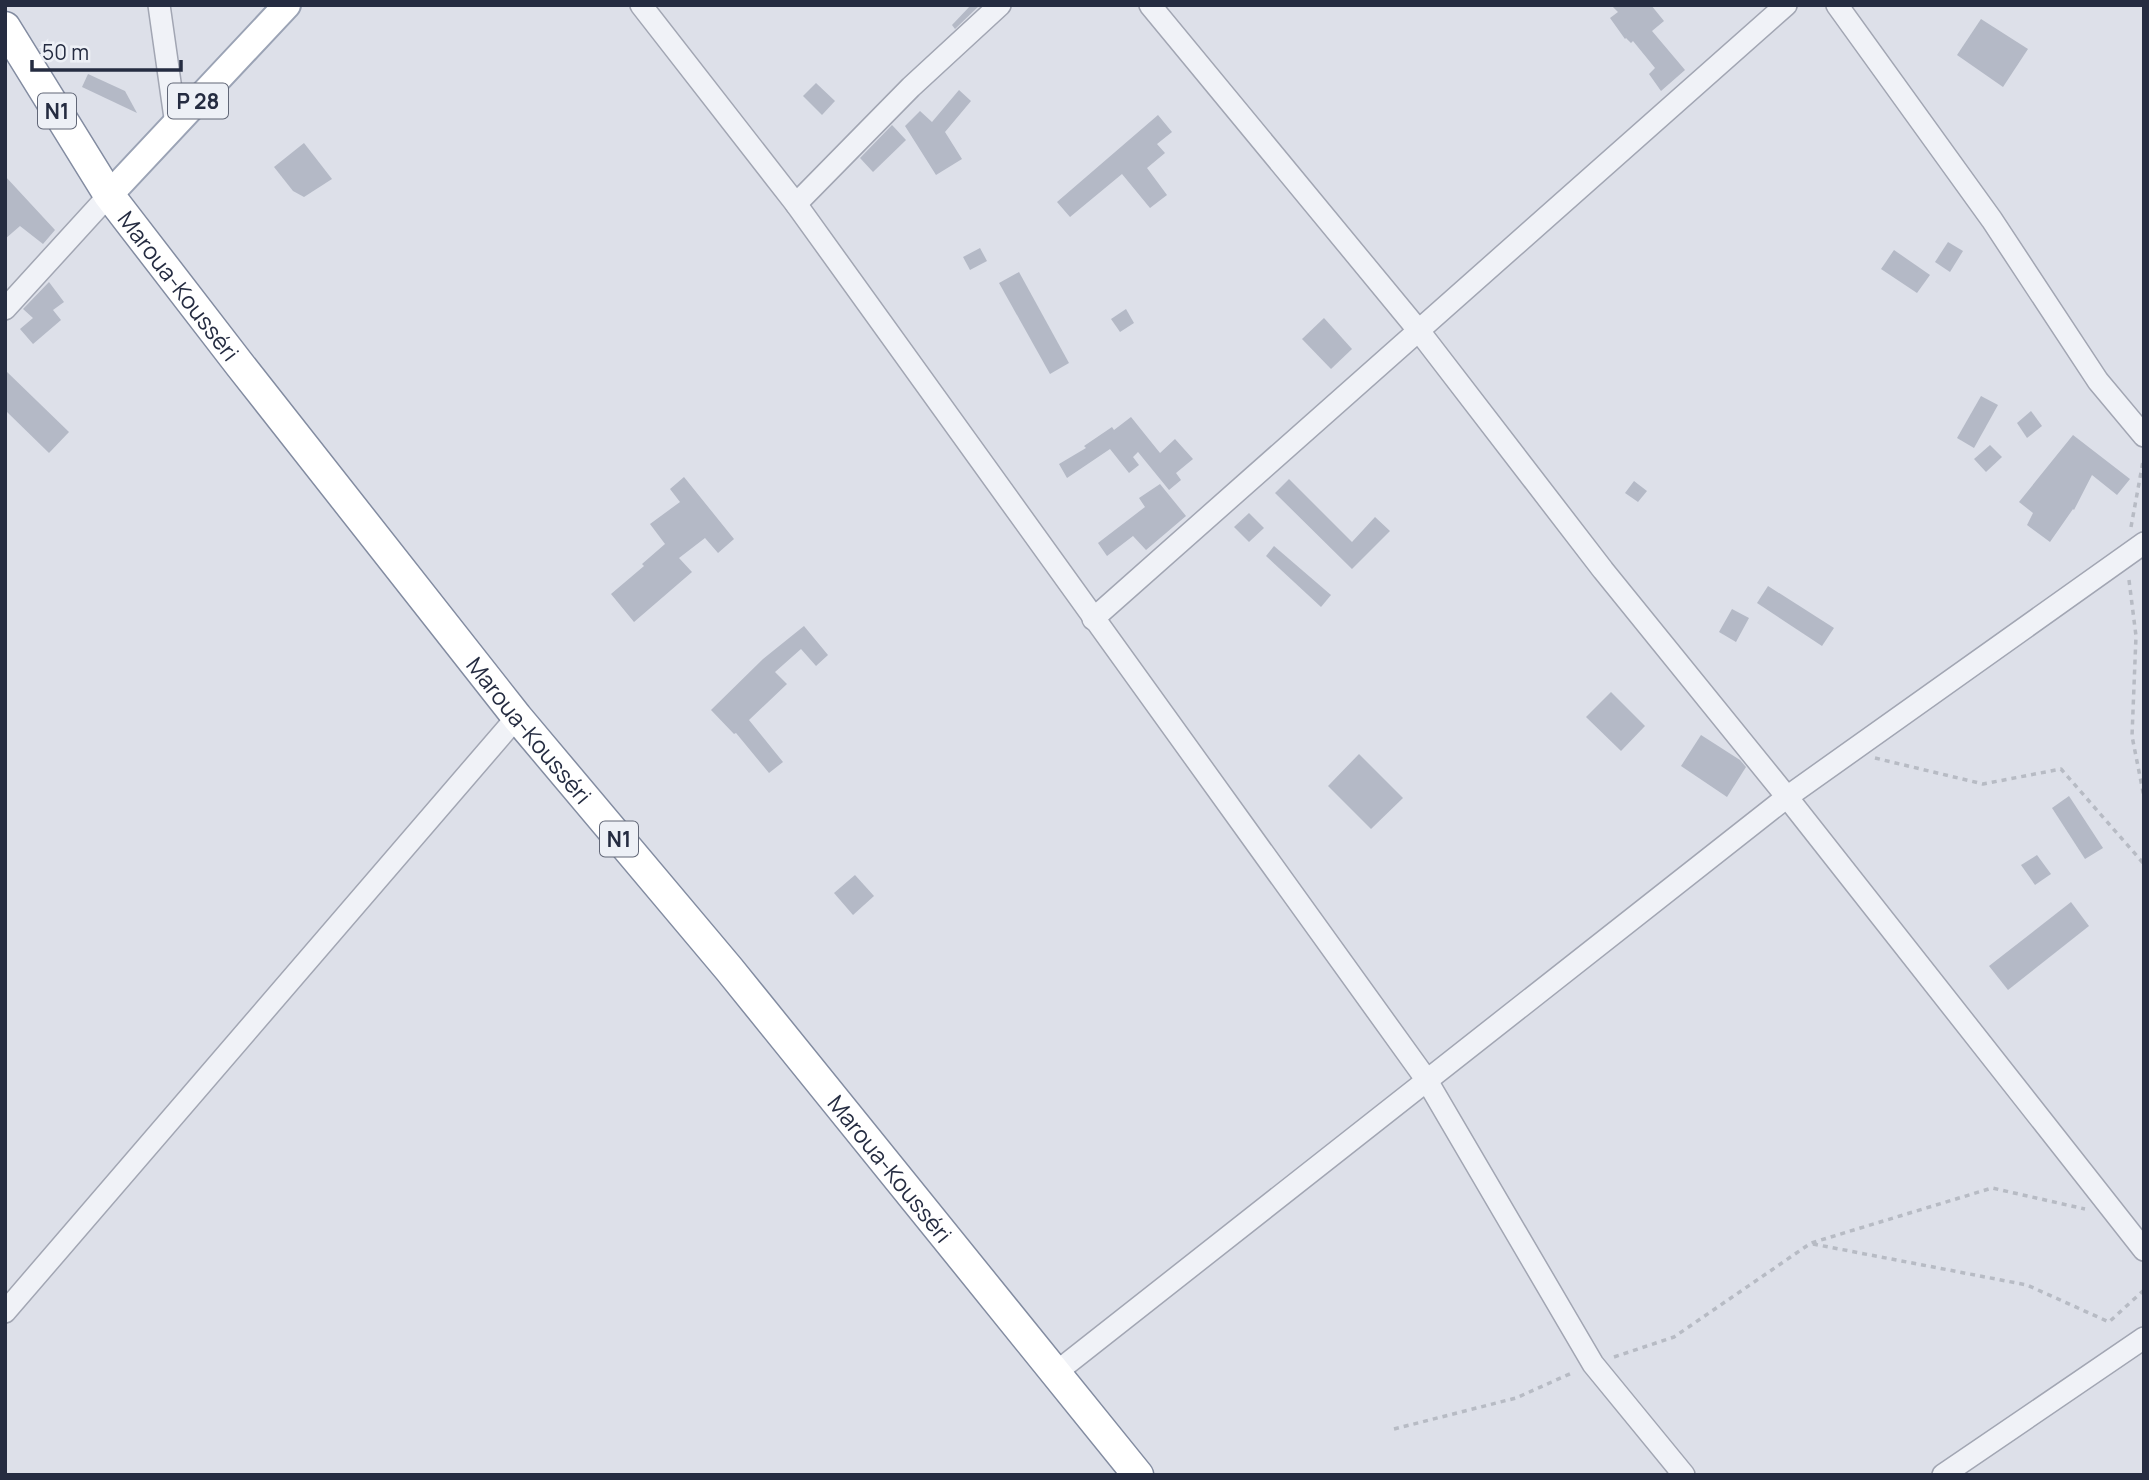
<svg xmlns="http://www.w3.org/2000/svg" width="2149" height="1480" viewBox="0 0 2149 1480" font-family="Manrope,sans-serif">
<rect width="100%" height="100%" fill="#dde0e9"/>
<g fill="#b4b9c6">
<path d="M 971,5 L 980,5 L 955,29 L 952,25 Z"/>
<path d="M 1611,5 L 1651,5 L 1664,21 L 1652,31 L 1685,70 L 1661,91 L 1649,74 L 1655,68 L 1633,41 L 1631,43 L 1626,38 L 1625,39 L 1610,18 L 1618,12 Z"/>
<path d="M 1981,19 L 2028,49 L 2003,87 L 1957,55 Z"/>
<path d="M 88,74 L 125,91 L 137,113 L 82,87 Z"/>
<path d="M 816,83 L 835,101 L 822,115 L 803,96 Z"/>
<path d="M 959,90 L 971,101 L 945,132 L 962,159 L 936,175 L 905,126 L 920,111 L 932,122 Z"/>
<path d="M 1158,115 L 1172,132 L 1157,144 L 1165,153 L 1147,168 L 1167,195 L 1150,208 L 1122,174 L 1070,217 L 1057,202 Z"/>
<path d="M 892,125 L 906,140 L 873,172 L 860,158 Z"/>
<path d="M 304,143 L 332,179 L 304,197 L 293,191 L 274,167 Z"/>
<path d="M 5,176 L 55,230 L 43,244 L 20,226 L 5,239 Z"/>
<path d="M 1948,242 L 1963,251 L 1950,272 L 1935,262 Z"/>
<path d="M 980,248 L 987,261 L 970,270 L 963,257 Z"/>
<path d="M 1894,250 L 1930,275 L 1917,293 L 1881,269 Z"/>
<path d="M 1019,272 L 1069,363 L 1050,374 L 999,283 Z"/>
<path d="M 49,282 L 64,302 L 53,310 L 61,320 L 33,344 L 20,329 L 33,318 L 23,309 Z"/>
<path d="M 1126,309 L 1134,323 L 1120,332 L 1111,319 Z"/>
<path d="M 1324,318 L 1352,349 L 1331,369 L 1302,339 Z"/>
<path d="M 5,370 L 69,432 L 49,453 L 5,410 Z"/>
<path d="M 1981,396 L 1998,405 L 1974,448 L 1957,438 Z"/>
<path d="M 2031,411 L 2042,426 L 2027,438 L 2017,423 Z"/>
<path d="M 1131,417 L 1160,453 L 1175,439 L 1193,459 L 1176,473 L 1181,480 L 1169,490 L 1138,452 L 1133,457 L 1139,465 L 1129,473 L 1110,449 L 1067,478 L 1059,464 L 1086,448 L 1084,446 L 1112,427 L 1114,430 Z"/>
<path d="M 2073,435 L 2130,479 L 2117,495 L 2092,475 L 2074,510 L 2073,509 L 2050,542 L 2027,525 L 2033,513 L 2019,502 Z"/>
<path d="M 1990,445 L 2002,457 L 1986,472 L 1974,459 Z"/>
<path d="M 684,477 L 734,539 L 718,553 L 705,538 L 679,558 L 692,572 L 634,622 L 611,594 L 644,566 L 642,564 L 665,544 L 650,524 L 680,502 L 670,489 Z"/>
<path d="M 1289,479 L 1352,542 L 1375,517 L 1390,531 L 1352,569 L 1275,493 Z"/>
<path d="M 1634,481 L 1647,491 L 1638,502 L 1625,493 Z"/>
<path d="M 1160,484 L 1186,516 L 1146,550 L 1133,536 L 1107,556 L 1098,543 L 1145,507 L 1139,498 Z"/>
<path d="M 1249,513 L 1264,528 L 1249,542 L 1234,527 Z"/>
<path d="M 1274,546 L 1331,595 L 1321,607 L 1266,556 Z"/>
<path d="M 1768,586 L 1834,628 L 1822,646 L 1757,603 Z"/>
<path d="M 1732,609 L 1749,618 L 1736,642 L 1719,632 Z"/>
<path d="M 804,626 L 828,655 L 816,666 L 801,649 L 775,672 L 787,684 L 749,720 L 783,762 L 769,773 L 736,733 L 734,734 L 711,710 L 763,659 Z"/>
<path d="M 1611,692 L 1645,726 L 1621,751 L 1586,717 Z"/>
<path d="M 1701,735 L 1740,760 L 1746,767 L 1727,797 L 1681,766 Z"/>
<path d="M 1359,754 L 1403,798 L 1371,829 L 1328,786 Z"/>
<path d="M 2069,796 L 2103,848 L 2085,859 L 2052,808 Z"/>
<path d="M 2037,855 L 2051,874 L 2035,885 L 2021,865 Z"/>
<path d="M 855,875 L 874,896 L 853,915 L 834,893 Z"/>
<path d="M 2071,902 L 2089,926 L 2008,990 L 1989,966 Z"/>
</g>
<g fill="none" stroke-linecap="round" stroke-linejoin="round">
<g stroke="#a2a6b3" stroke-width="24">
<g id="minor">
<path d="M 159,5 L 176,125"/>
<path d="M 641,5 L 796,204 L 1426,1079 L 1593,1364 L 1684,1475"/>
<path d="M 1150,5 L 1419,331 L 1603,570 L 1787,797 L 2144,1250"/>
<path d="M 1837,5 L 1992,220 L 2098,381 L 2144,436"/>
<path d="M 796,204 L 911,87 L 1000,5"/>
<path d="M 5,309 L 109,195"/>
<path d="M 1093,619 L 1786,5"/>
<path d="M 5,1312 L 517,717"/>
<path d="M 1054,1374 L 1787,797 L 2144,543"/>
<path d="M 1943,1475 L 2144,1338"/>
</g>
</g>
<g stroke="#9ba3b5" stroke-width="30">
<path id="major" d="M 109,195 L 287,5"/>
</g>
<g stroke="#838ca1" stroke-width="33">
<g id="highway">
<path id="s1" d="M 5,27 L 109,195 L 240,365 L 517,717 L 729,969 L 1138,1475"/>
</g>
</g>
<g stroke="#b7bbc4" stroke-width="3.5" stroke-dasharray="5 5" stroke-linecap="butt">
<path d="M 2131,527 L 2144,456"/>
<path d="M 2129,580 L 2136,636 L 2132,736 L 2144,797"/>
<path d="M 1875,758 L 1983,784 L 2061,769 L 2144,864"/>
<path d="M 1813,1244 L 2027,1285 L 2109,1322 L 2144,1290"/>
<path d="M 1614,1357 L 1674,1337 L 1811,1243 L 1992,1188 L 2085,1209"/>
<path d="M 1394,1429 L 1516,1398 L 1574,1372"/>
</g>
<use href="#minor" stroke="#f0f2f7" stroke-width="21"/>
<use href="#major" stroke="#fff" stroke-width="26"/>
<use href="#highway" stroke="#fff" stroke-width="30"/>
</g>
<g text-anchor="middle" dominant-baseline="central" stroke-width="6" stroke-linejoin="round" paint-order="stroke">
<g fill="#edf0f6" stroke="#616777" stroke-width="2">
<rect x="168" y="83.5" width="60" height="35" rx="5"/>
<rect x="38" y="93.5" width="38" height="35" rx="5"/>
<rect x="600" y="821.5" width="38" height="35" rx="5"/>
</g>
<g font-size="21" font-weight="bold" fill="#252c41">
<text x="198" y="101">P 28</text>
<text x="57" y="111">N1</text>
<text x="619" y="839">N1</text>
</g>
<g font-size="23" fill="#252c41" stroke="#edf0f6">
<text stroke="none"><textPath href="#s1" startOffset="312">Maroua-Kousséri</textPath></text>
<text stroke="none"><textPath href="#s1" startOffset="878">Maroua-Kousséri</textPath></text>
<text stroke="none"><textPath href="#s1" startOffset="1446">Maroua-Kousséri</textPath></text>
</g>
</g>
<rect width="2149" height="1480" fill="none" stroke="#252c41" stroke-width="14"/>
<path d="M32 60v10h149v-10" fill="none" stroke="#252c41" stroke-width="3.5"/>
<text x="42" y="60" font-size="21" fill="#252c41" stroke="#edf0f6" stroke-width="5" paint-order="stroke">50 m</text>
</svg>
